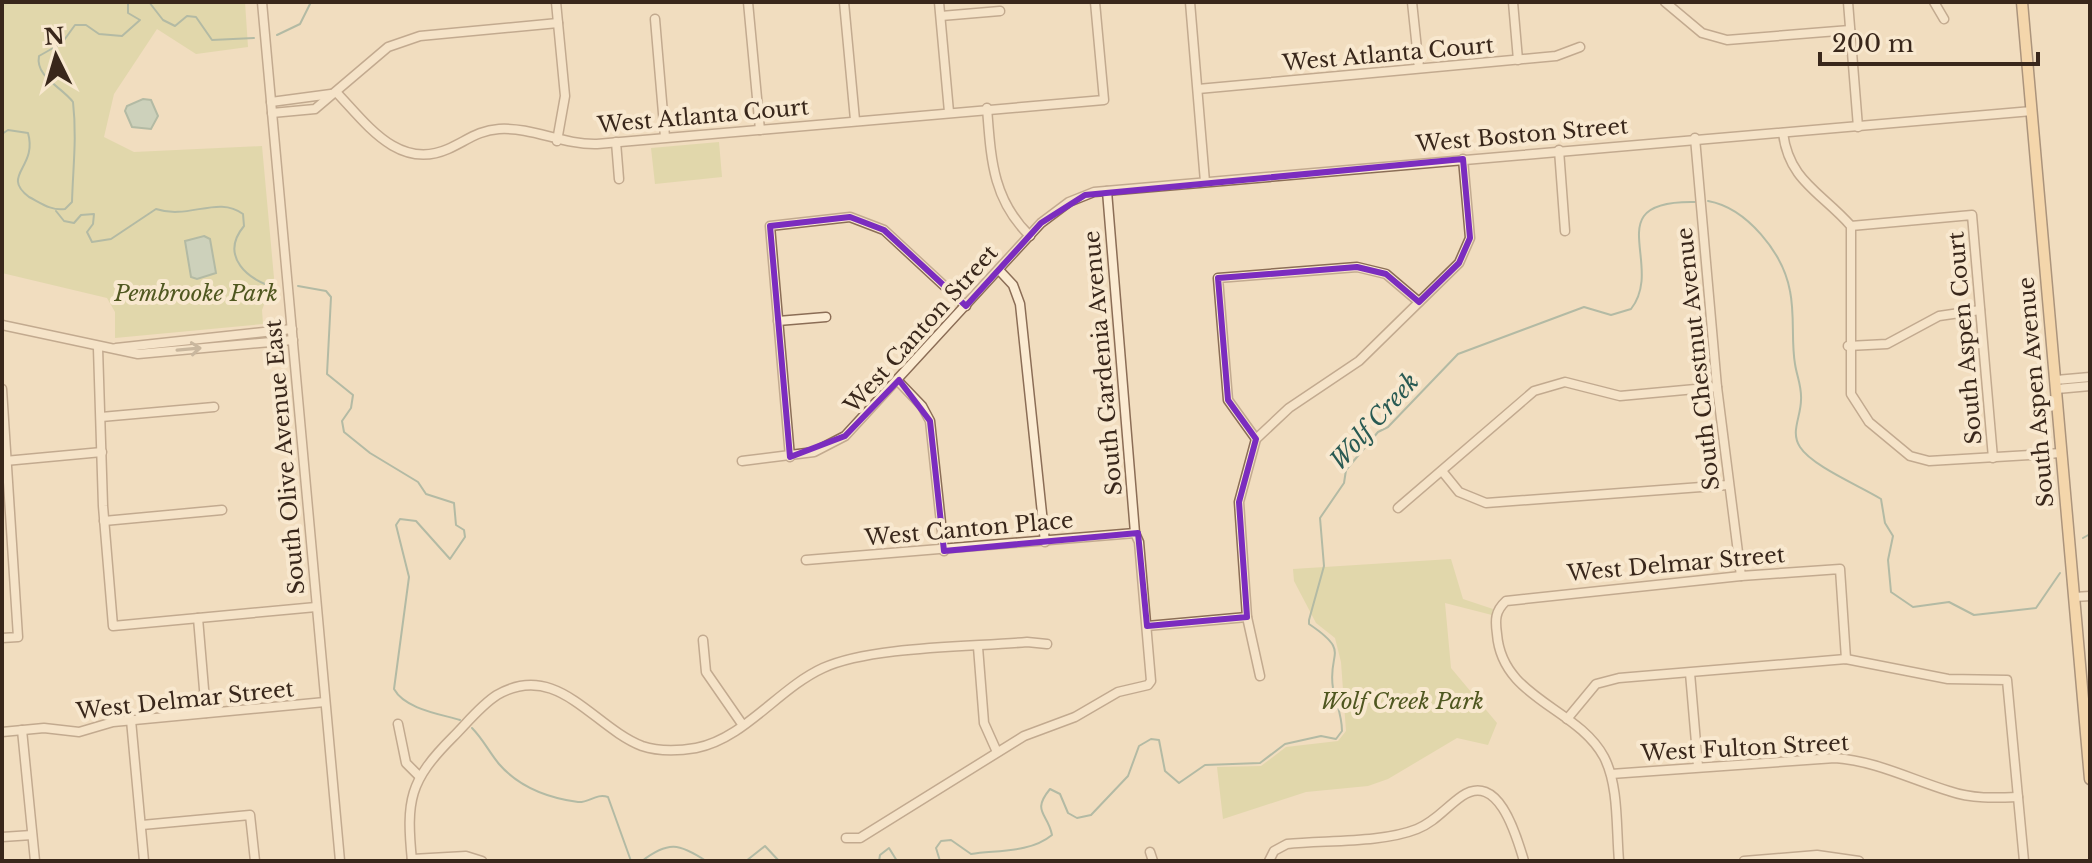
<svg xmlns="http://www.w3.org/2000/svg" width="2092" height="863" viewBox="0 0 2092 863" font-family="'Libre Baskerville',serif">
<rect width="100%" height="100%" fill="#f1ddbf"/>
<g fill="#cfd092">
<path d="M 2,2 L 245,2 L 248,47 L 196,54 L 157,29 L 114,94 L 104,137 L 134,152 L 262,146 L 274,278 L 262,310 L 263,324 L 115,338 L 115,312 L 107,298 L 2,273 Z"/>
<path d="M 719,142 L 722,177 L 655,184 L 651,148 Z"/>
<path d="M 1451,559 L 1463,599 L 1493,609 L 1492,615 L 1445,603 L 1451,668 L 1497,723 L 1488,745 L 1457,738 L 1388,779 L 1368,786 L 1306,792 L 1223,819 L 1217,767 L 1261,766 L 1286,747 L 1338,741 L 1346,731 L 1341,662 L 1335,638 L 1316,623 L 1294,581 L 1293,569 Z"/>
</g>
<g fill="#a2c3b6" stroke="#699183" stroke-width="2">
<path d="M 143,99 L 151,100 L 158,116 L 151,129 L 132,127 L 125,111 L 127,106 Z"/>
<path d="M 204,236 L 210,239 L 216,273 L 197,279 L 191,277 L 185,241 Z"/>
</g>
<g fill="none" stroke-linecap="round" stroke-linejoin="round">
<g stroke="#699183" stroke-width="2">
<path d="M 149,2 L 163,20 L 175,26 L 187,16 L 196,17 L 212,40 L 254,38"/>
<path d="M 277,35 L 300,24 L 311,2"/>
<path d="M 2,134 L 8,130 L 28,133 C 38,168 0,175 29,197 C 41,203 51,211 65,209 L 72,202 C 73,167 77,137 73,102 C 62,87 35,77 39,56 L 62,43 L 75,25 L 86,25 L 99,34 L 122,36 L 140,20 L 128,13 L 128,2"/>
<path d="M 1708,201 C 1747,208 1783,253 1790,291 C 1795,315 1791,341 1795,364 C 1797,377 1802,387 1801,400 C 1801,417 1790,432 1800,447 C 1812,466 1860,486 1881,499 L 1885,523 L 1893,536 L 1888,560 L 1891,592 L 1913,607 L 1949,602 L 1974,615 L 2036,608 L 2060,573"/>
<path d="M 56,211 L 64,221 L 74,223 L 81,215 L 94,214 L 93,224 L 87,232 L 92,242 L 111,239 L 156,209 C 189,220 218,195 243,214 L 244,226 C 219,256 248,281 277,288"/>
<path d="M 298,286 L 326,291 L 331,297 L 327,374 L 353,395 L 351,408 L 342,421 L 344,432 L 370,453 L 418,482 L 426,494 L 454,503 L 456,525 L 464,530 L 465,537 L 450,559 L 416,521 L 400,519 L 396,525 L 409,577 L 394,689 C 405,709 440,714 460,720"/>
<path d="M 2083,538 L 2090,534"/>
<path d="M 472,728 C 483,739 489,752 499,764 C 519,787 549,798 578,802 C 589,803 596,793 608,797 L 631,861"/>
<path d="M 642,861 C 668,841 679,843 706,861"/>
<path d="M 746,861 L 765,846 L 779,861"/>
<path d="M 879,861 L 880,855 L 889,848 L 897,861"/>
<path d="M 940,861 L 936,848 L 941,841 L 951,840 L 971,854 C 998,850 1030,853 1052,835 C 1048,813 1031,812 1050,789 L 1060,794 L 1068,813 L 1077,818 L 1091,815 L 1128,776 L 1139,746 L 1151,739 L 1159,740 L 1165,771 L 1179,783 L 1205,765 L 1260,763 L 1285,744 L 1321,736 L 1336,739 L 1342,731 C 1342,715 1336,703 1333,688 C 1327,652 1352,653 1309,624 L 1309,620 L 1324,566 L 1320,518 L 1344,483 L 1346,470 L 1378,432 L 1388,427 L 1458,354 L 1584,307 L 1611,315 L 1631,309 C 1666,264 1596,200 1695,202"/>
</g>
<g stroke="#8b6d56" stroke-width="11">
<g id="minor">
<path d="M 262,2 L 340,861"/>
<path d="M 556,2 L 565,96 L 557,141"/>
<path d="M 748,2 L 760,130"/>
<path d="M 844,2 L 855,120"/>
<path d="M 939,2 L 949,112"/>
<path d="M 1190,2 L 1205,182"/>
<path d="M 1412,2 L 1419,68"/>
<path d="M 1513,2 L 1518,60"/>
<path d="M 1665,2 L 1702,33 L 1727,40 L 1850,30"/>
<path d="M 1848,2 L 1858,127"/>
<path d="M 1934,2 L 1944,19"/>
<path d="M 941,16 L 1000,11"/>
<path d="M 655,19 L 665,137"/>
<path d="M 1198,89 L 1556,56 L 1580,47"/>
<path d="M 336,92 C 366,123 398,171 448,149 C 466,141 479,130 499,129 C 533,127 563,145 597,144 L 1104,100 L 1095,2"/>
<path d="M 271,102 L 331,94"/>
<path d="M 987,108 C 991,158 992,199 1030,236"/>
<path d="M 272,113 L 315,109 L 388,47 L 420,36 L 558,23"/>
<path d="M 1783,133 C 1789,181 1821,192 1851,226 L 1851,394 L 1869,422 L 1910,456 L 1929,461 L 2062,453"/>
<path d="M 1695,138 L 1717,387 L 1741,576"/>
<path d="M 616,142 L 619,179"/>
<path d="M 1559,150 L 1565,231"/>
<path d="M 1851,226 L 1972,215 L 1993,458"/>
<path d="M 999,270 L 1013,285 L 1020,304 L 1045,542"/>
<path d="M 778,321 L 826,317"/>
<path d="M 2,325 L 138,354 L 293,340"/>
<path d="M 1848,346 L 1887,344 L 1939,316 L 1980,310"/>
<path d="M 98,348 L 103,506 L 113,626 L 316,607"/>
<path d="M 116,348 L 292,329"/>
<path d="M 2056,380 L 2090,377"/>
<path d="M 898,381 L 922,406 L 930,421 L 944,551"/>
<path d="M 2,389 L 18,637 L 2,638"/>
<path d="M 2057,389 L 2090,386"/>
<path d="M 101,417 L 214,407"/>
<path d="M 1256,439 L 1228,400 L 1218,278 L 1357,267 L 1386,274 L 1419,302"/>
<path d="M 790,457 L 770,226 L 850,217 L 884,230 L 966,306"/>
<path d="M 5,461 L 102,452"/>
<path d="M 742,461 L 814,452 L 845,436 L 1041,223 L 1069,202 L 1094,192 L 2032,111"/>
<path d="M 1442,471 L 1459,492 L 1486,503 L 1728,485"/>
<path d="M 1398,508 L 1534,391 L 1565,382 L 1620,396 L 1717,387"/>
<path d="M 104,521 L 222,510"/>
<path d="M 806,560 L 1135,533"/>
<path d="M 2075,597 L 2090,596"/>
<path d="M 198,618 L 206,713"/>
<path d="M 1147,626 L 1247,617"/>
<path d="M 703,640 L 706,672 L 742,724"/>
<path d="M 978,647 L 984,723 L 997,752"/>
<path d="M 1690,673 L 1698,766"/>
<path d="M 1260,676 L 1247,617 L 1239,502 L 1256,439 L 1289,408 L 1359,361 L 1459,263 L 1470,238 L 1463,159"/>
<path d="M 1567,719 L 1596,684 L 1619,678 L 1846,659 L 1948,679 L 2007,680 L 2024,861"/>
<path d="M 131,720 L 144,861"/>
<path d="M 398,724 L 406,763 L 419,776"/>
<path d="M 22,730 L 35,861"/>
<path d="M 2,732 L 44,728 L 79,732 L 113,722 L 325,702"/>
<path d="M 1611,774 L 1835,758 C 1876,761 1910,779 1949,791 C 1972,799 1995,798 2018,797"/>
<path d="M 142,825 L 250,815 L 255,861"/>
<path d="M 2,837 L 32,835"/>
<path d="M 846,838 L 860,838 L 1024,736 L 1075,717 L 1118,692 L 1148,685 L 1151,681 L 1139,542 L 1135,533 L 1107,191"/>
<path d="M 1150,852 L 1153,861"/>
<path d="M 412,859 L 466,856 L 482,861"/>
<path d="M 412,861 C 406,800 409,781 453,737 C 467,723 481,705 497,695 C 557,660 593,727 642,746 C 660,752 678,751 696,748 C 744,739 779,688 823,668 C 871,646 972,647 1027,642 L 1047,644"/>
<path d="M 1269,861 L 1274,851 L 1287,844 C 1325,840 1382,843 1417,829 C 1435,822 1446,807 1462,796 C 1499,771 1517,838 1524,861"/>
<path d="M 1619,861 C 1616,828 1619,786 1604,757 C 1577,707 1502,699 1497,634 C 1495,620 1495,611 1506,601 L 1741,576 L 1840,569 L 1846,659"/>
<path d="M 1744,861 L 1817,855 L 1859,861"/>
</g>
</g>
<g stroke="#583c2b" stroke-width="13">
<path id="major" d="M 2022,2 L 2090,779"/>
</g>
<use href="#minor" stroke="#fbebd2" stroke-width="8"/>
<use href="#major" stroke="#f8cf93" stroke-width="10"/>
</g>
<defs><path id="oneway-shaft" d="M-6 0H5M1.5-3L5.5 0L1.5 3" fill="none" stroke-width="1.6" stroke-linecap="round" stroke-linejoin="round" transform="scale(2)"/></defs>
<use stroke="#9a8976" href="#oneway-shaft" transform="translate(189 349) rotate(-5)"/>
<path d="M0 0H2092V863H0ZM 1463,159 L 1470,238 L 1459,263 L 1419,302 L 1386,274 L 1357,267 L 1218,278 L 1228,400 L 1256,439 L 1239,502 L 1247,617 L 1147,626 L 1138,533 L 944,551 L 930,421 L 899,380 L 845,436 L 790,457 L 770,226 L 850,217 L 884,230 L 966,306 L 1041,223 L 1085,195 Z" fill="#f1ddbf" fill-opacity=".55" fill-rule="evenodd"/>
<path fill="none" stroke="#7b2cbf" stroke-width="6" stroke-linejoin="round" d="M 1463,159 L 1470,238 L 1459,263 L 1419,302 L 1386,274 L 1357,267 L 1218,278 L 1228,400 L 1256,439 L 1239,502 L 1247,617 L 1147,626 L 1138,533 L 944,551 L 930,421 L 899,380 L 845,436 L 790,457 L 770,226 L 850,217 L 884,230 L 966,306 L 1041,223 L 1085,195 Z"/>
<g text-anchor="middle" dominant-baseline="central" stroke-width="8" stroke-linejoin="round" paint-order="stroke">
<g font-size="22" fill="#39271b" stroke="#f8e8cf">
<text transform="translate(1388 54) rotate(-5)">West Atlanta Court</text>
<text transform="translate(703 116) rotate(-5)">West Atlanta Court</text>
<text transform="translate(1522 135) rotate(-5)">West Boston Street</text>
<text transform="translate(921 329) rotate(-48)">West Canton Street</text>
<text transform="translate(1965 338) rotate(-95)">South Aspen Court</text>
<text transform="translate(1698 359) rotate(-96)">South Chestnut Avenue</text>
<text transform="translate(1103 363) rotate(-95)">South Gardenia Avenue</text>
<text transform="translate(2036 392) rotate(-95)">South Aspen Avenue</text>
<text transform="translate(285 457) rotate(-95)">South Olive Avenue East</text>
<text transform="translate(969 529) rotate(-5)">West Canton Place</text>
<text transform="translate(1676 564) rotate(-5)">West Delmar Street</text>
<text transform="translate(185 700) rotate(-6)">West Delmar Street</text>
<text transform="translate(1745 748) rotate(-3)">West Fulton Street</text>
</g>
<g font-size="22" font-style="italic" fill="#4f5720" stroke="#f8e8cf">
<text x="196" y="293">Pembrooke Park</text>
<text x="1402" y="701">Wolf Creek Park</text>
</g>
<g font-size="24" font-style="italic" fill="#295a53" stroke="#f8e8cf">
<text transform="translate(1374 421) rotate(-48)">Wolf Creek</text>
</g>
</g>
<rect width="2092" height="863" fill="none" stroke="#39271b" stroke-width="8"/>
<g transform="translate(56 56) rotate(355)" stroke="#f8e8cf" stroke-width="6" paint-order="stroke">
<path d="M0-6L14 30L0 20L-14 30Z" fill="#39271b"/>
<text y="-12" font-size="22" font-weight="bold" text-anchor="middle" fill="#39271b">N</text>
</g>
<path d="M1820 52v12h218v-12" fill="none" stroke="#39271b" stroke-width="4"/>
<text x="1832" y="52" font-size="24" fill="#39271b" stroke="#f8e8cf" stroke-width="6" paint-order="stroke">200 m</text>
</svg>
